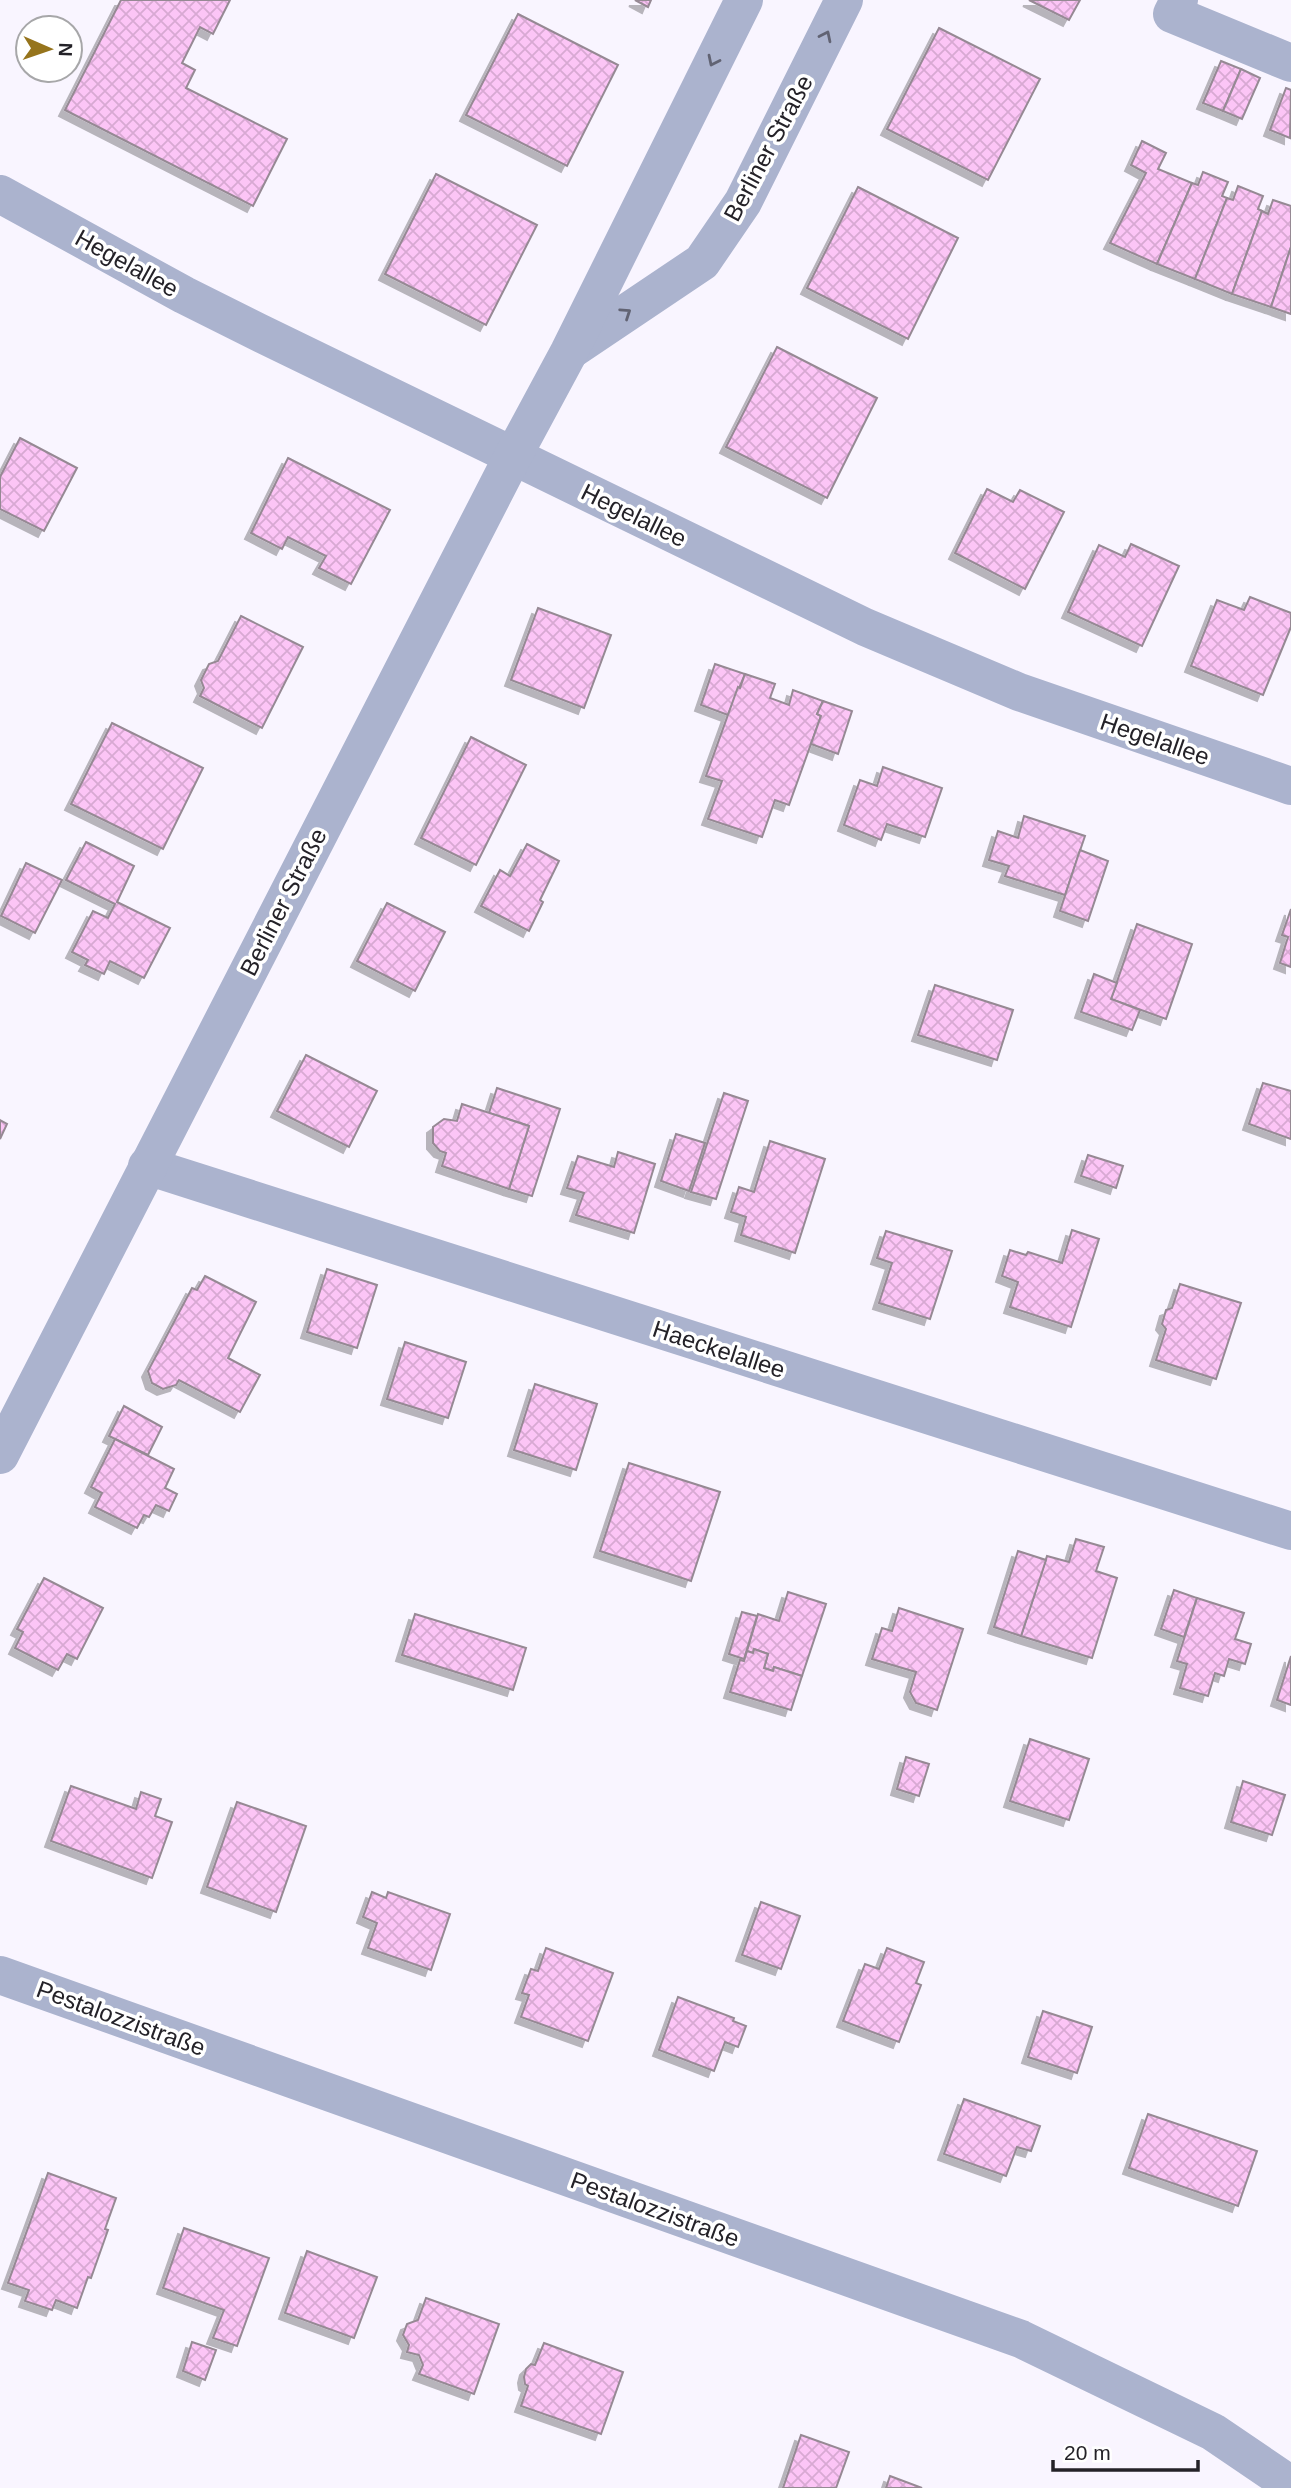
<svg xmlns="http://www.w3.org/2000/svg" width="1291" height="2488" viewBox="0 0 1291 2488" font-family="Arial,sans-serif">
<defs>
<pattern id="building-cross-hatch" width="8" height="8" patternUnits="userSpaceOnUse" patternTransform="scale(1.75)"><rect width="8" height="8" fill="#fcc5f6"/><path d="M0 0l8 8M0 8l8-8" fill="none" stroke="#d8a9d3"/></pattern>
<filter id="shadow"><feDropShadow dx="-6" dy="6" stdDeviation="0" flood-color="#0004"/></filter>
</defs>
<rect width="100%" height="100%" fill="#f9f5ff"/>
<g fill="url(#building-cross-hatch)" stroke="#968994" stroke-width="2" filter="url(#shadow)">
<path d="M 121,0 L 230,0 L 213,34 L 200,27 L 182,63 L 195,70 L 186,88 L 287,139 L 253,206 L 65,110 Z"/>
<path d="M 635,0 L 651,0 L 648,7 Z"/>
<path d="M 1029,0 L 1080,0 L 1069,20 Z"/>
<path d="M 518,14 L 618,65 L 567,166 L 466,115 Z"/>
<path d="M 939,28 L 1040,79 L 988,180 L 887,129 Z"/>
<path d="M 1221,61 L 1241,69 L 1223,111 L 1203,103 Z"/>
<path d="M 1241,69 L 1260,78 L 1242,119 L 1223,111 Z"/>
<path d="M 1286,88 L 1291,90 L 1290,138 L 1270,130 Z"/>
<path d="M 1142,141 L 1166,153 L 1158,169 L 1192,183 L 1157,264 L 1110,243 L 1146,173 L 1131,165 Z"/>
<path d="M 1203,172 L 1228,182 L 1222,196 L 1227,198 L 1195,279 L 1157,264 L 1192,183 L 1198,185 Z"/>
<path d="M 436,174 L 537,225 L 486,325 L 385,274 Z"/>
<path d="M 1238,186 L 1263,196 L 1258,209 L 1262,211 L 1232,294 L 1195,279 L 1227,198 L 1233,200 Z"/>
<path d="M 858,187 L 958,238 L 908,339 L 807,288 Z"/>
<path d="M 1273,200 L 1291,206 L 1291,247 L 1271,307 L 1232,294 L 1262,211 L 1268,214 Z"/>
<path d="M 1291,247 L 1291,314 L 1271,307 Z"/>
<path d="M 777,347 L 877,398 L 827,498 L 726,447 Z"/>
<path d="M 20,438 L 77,468 L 44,531 L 0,509 L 0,477 Z"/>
<path d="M 288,458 L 390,510 L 351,584 L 319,568 L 326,556 L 288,537 L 282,549 L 251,533 Z"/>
<path d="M 987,489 L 1013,502 L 1020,490 L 1064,512 L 1025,589 L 955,553 Z"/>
<path d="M 1131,544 L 1179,566 L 1142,646 L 1068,612 L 1099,545 L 1125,557 Z"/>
<path d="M 1250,597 L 1291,613 L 1291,627 L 1263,695 L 1191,666 L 1217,600 L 1244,610 Z"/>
<path d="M 538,608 L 611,635 L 584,708 L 511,680 Z"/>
<path d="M 241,616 L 303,647 L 262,728 L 200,696 L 204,688 L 201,680 L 209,664 L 218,661 Z"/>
<path d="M 715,664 L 745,674 L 728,715 L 701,705 Z"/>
<path d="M 745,674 L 775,684 L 770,698 L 789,705 L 793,690 L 823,701 L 817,714 L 821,716 L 789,805 L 775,800 L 762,837 L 708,819 L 722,781 L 706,776 L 738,687 L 740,688 Z"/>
<path d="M 823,701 L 852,711 L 838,754 L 811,744 L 821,716 L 817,714 Z"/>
<path d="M 112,723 L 203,768 L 163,849 L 71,804 Z"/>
<path d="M 471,737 L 526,765 L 476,865 L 421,838 Z"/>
<path d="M 883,767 L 942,788 L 925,837 L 887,824 L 881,840 L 844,825 L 860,780 L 877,786 Z"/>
<path d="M 1024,816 L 1085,836 L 1065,895 L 1005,876 L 1009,866 L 989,860 L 998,831 L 1018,838 Z"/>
<path d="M 86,842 L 134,866 L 117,902 L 170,928 L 144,978 L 110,961 L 104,974 L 85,965 L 88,960 L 72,952 L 93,911 L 108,918 L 115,904 L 66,880 Z"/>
<path d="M 527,844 L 559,861 L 540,900 L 543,902 L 529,931 L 481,906 L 500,870 L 510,876 Z"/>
<path d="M 1080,850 L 1108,861 L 1088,921 L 1060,911 Z"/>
<path d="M 26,863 L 62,880 L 35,933 L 1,916 Z"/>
<path d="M 387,903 L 445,932 L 415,991 L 357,961 Z"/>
<path d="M 1291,909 L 1291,967 L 1280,963 L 1288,937 L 1282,935 Z"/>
<path d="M 1137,924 L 1192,944 L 1166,1019 L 1111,999 Z"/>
<path d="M 1094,974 L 1117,983 L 1111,999 L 1140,1010 L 1132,1030 L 1081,1012 Z"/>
<path d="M 935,985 L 1013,1010 L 997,1060 L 918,1035 Z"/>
<path d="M 306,1055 L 377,1091 L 349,1147 L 277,1111 Z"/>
<path d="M 1263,1083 L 1291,1091 L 1291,1139 L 1249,1124 Z"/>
<path d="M 497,1088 L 560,1109 L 532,1196 L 509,1189 L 529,1126 L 489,1113 Z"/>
<path d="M 724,1093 L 748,1101 L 716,1199 L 691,1192 Z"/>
<path d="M 462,1104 L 529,1126 L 509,1189 L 442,1166 L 446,1153 L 440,1151 L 433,1143 L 433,1127 L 444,1119 L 457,1121 Z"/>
<path d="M 0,1120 L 7,1124 L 0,1139 Z"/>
<path d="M 676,1134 L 705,1143 L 689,1191 L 661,1181 Z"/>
<path d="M 770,1141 L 825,1159 L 795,1253 L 741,1235 L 746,1217 L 731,1212 L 739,1187 L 754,1192 Z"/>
<path d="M 618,1152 L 655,1164 L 634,1233 L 576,1215 L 584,1193 L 567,1188 L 578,1156 L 614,1167 Z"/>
<path d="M 1088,1155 L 1123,1166 L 1116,1188 L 1081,1176 Z"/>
<path d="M 1072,1230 L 1099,1239 L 1071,1327 L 1010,1307 L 1018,1282 L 1002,1276 L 1010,1250 L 1026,1255 L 1028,1252 L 1062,1263 Z"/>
<path d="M 886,1231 L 952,1251 L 930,1319 L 879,1303 L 892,1263 L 877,1258 Z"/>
<path d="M 327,1269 L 377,1285 L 357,1348 L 307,1332 Z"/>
<path d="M 205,1276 L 256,1302 L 228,1358 L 260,1375 L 240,1412 L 179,1380 L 176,1385 L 163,1389 L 152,1383 L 148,1371 L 192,1288 L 197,1290 Z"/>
<path d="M 1180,1284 L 1241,1303 L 1216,1379 L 1156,1360 L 1166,1329 L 1162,1324 L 1166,1310 L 1172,1308 Z"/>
<path d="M 405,1342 L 466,1362 L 448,1418 L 387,1399 Z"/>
<path d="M 535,1384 L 597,1404 L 576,1470 L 514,1450 Z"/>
<path d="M 124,1406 L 162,1427 L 148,1455 L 109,1436 Z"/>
<path d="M 115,1439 L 174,1469 L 165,1488 L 177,1494 L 169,1511 L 156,1505 L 149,1517 L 144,1515 L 137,1528 L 95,1507 L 102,1493 L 91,1487 Z"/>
<path d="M 629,1463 L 720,1492 L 691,1581 L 600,1551 Z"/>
<path d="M 1076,1539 L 1104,1547 L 1096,1571 L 1117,1578 L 1092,1658 L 1021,1636 L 1047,1556 L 1069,1562 Z"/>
<path d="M 1018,1551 L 1046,1560 L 1021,1636 L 994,1627 Z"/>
<path d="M 44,1578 L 103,1608 L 77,1659 L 67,1654 L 58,1670 L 15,1648 L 23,1632 L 17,1629 Z"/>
<path d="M 1174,1590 L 1197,1598 L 1184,1637 L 1161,1629 Z"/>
<path d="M 788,1592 L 826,1604 L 802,1676 L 774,1667 L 773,1671 L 764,1668 L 768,1654 L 754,1649 L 753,1653 L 747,1651 L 758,1614 L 779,1621 Z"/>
<path d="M 1197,1598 L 1244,1613 L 1235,1639 L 1251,1644 L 1245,1664 L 1229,1659 L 1224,1676 L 1215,1673 L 1208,1696 L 1180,1688 L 1187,1664 L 1177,1661 Z"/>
<path d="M 899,1608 L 963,1629 L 937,1710 L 916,1703 L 910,1692 L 916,1672 L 872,1659 L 882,1628 L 892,1631 Z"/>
<path d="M 742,1612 L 757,1616 L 744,1659 L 729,1654 Z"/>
<path d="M 415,1614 L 526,1648 L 513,1690 L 402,1655 Z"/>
<path d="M 754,1649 L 768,1654 L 764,1668 L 773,1671 L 774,1667 L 802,1676 L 791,1710 L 730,1692 L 740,1660 L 744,1661 L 747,1651 L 753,1653 Z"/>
<path d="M 1291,1656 L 1291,1705 L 1277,1700 Z"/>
<path d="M 1030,1739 L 1089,1759 L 1069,1820 L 1010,1801 Z"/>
<path d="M 906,1757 L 929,1764 L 919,1796 L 897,1789 Z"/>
<path d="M 1243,1781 L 1285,1795 L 1272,1835 L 1231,1822 Z"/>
<path d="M 71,1786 L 136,1809 L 141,1792 L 161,1799 L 155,1816 L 172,1822 L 152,1878 L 51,1841 Z"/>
<path d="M 237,1802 L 306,1826 L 276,1912 L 207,1887 Z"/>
<path d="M 372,1892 L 386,1898 L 388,1892 L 450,1914 L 431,1970 L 368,1948 L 377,1923 L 363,1917 Z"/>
<path d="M 761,1902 L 800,1916 L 781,1969 L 742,1955 Z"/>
<path d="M 546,1948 L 613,1973 L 588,2041 L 521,2017 L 529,1995 L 522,1993 L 531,1969 L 538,1971 Z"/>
<path d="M 887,1948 L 924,1962 L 916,1983 L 921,1985 L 899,2042 L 843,2021 L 865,1964 L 879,1969 Z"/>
<path d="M 678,1997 L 734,2018 L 733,2021 L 746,2026 L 738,2047 L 725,2042 L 714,2071 L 659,2050 Z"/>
<path d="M 1043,2011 L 1092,2027 L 1077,2073 L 1028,2057 Z"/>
<path d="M 964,2099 L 1040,2126 L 1031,2151 L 1017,2147 L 1006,2176 L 944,2154 Z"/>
<path d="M 1148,2114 L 1257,2151 L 1238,2206 L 1129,2168 Z"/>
<path d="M 48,2173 L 116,2198 L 105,2229 L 108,2230 L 91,2278 L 88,2277 L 77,2308 L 56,2300 L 52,2310 L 25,2301 L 29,2290 L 8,2283 Z"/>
<path d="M 184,2228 L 269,2258 L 237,2346 L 213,2338 L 224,2310 L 163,2288 Z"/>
<path d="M 307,2251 L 377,2277 L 354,2338 L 285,2313 Z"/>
<path d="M 426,2298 L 499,2324 L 474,2394 L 419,2374 L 423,2365 L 419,2355 L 407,2352 L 409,2345 L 403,2335 L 407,2324 L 418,2320 Z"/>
<path d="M 192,2342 L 216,2350 L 205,2380 L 183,2371 Z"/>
<path d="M 544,2343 L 623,2372 L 601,2434 L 521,2406 L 528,2386 L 525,2384 L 524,2377 L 526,2369 L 531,2364 L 535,2365 Z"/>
<path d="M 801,2435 L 849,2452 L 836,2488 L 783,2488 Z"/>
<path d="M 890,2476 L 922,2488 L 886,2488 Z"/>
</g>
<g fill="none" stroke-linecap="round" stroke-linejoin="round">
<g stroke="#abb3ce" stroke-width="38">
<path d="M 1179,0 L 1172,14 L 1291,63"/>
<path d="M 0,194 L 184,295 L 258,332 L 865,627 L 1019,692 L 1291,786"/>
<path d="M 571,350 L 702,262 L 743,202 L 844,0"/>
<path d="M 147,1166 L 1291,1531"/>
<path d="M 0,1455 L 513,456 L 569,352 L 744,0"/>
<path d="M 0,1975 L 1021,2339 L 1213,2432 L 1291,2485"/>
</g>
</g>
<defs><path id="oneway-chevron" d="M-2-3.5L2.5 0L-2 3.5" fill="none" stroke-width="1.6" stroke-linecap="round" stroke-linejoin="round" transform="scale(1.75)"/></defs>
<g stroke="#616373">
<use href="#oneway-chevron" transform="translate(826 36) rotate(-64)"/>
<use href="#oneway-chevron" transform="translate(713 61) rotate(116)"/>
<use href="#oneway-chevron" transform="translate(626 313) rotate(-34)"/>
</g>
<g text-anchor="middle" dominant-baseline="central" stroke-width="7" stroke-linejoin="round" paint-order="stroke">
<g font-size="24" fill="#242228" stroke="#fff">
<text transform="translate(768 148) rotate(-62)">Berliner Straße</text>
<text transform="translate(127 263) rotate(29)">Hegelallee</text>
<text transform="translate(634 515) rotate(26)">Hegelallee</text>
<text transform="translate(1155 739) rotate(19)">Hegelallee</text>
<text transform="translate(283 902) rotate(-63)">Berliner Straße</text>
<text transform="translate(719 1349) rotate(18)">Haeckelallee</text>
<text transform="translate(121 2018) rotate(20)">Pestalozzistraße</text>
<text transform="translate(655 2209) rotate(20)">Pestalozzistraße</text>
</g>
</g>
<g transform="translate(49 49) rotate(92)"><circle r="33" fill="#ffffff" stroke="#a7a7a9" stroke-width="2"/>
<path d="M0-5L12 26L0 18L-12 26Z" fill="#96741c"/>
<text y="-10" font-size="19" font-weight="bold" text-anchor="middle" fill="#242228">N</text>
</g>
<path d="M1053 2460v10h145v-10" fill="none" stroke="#242228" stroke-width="3.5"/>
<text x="1064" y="2460" font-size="21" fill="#242228" stroke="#ffffff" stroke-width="5" paint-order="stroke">20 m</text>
</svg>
